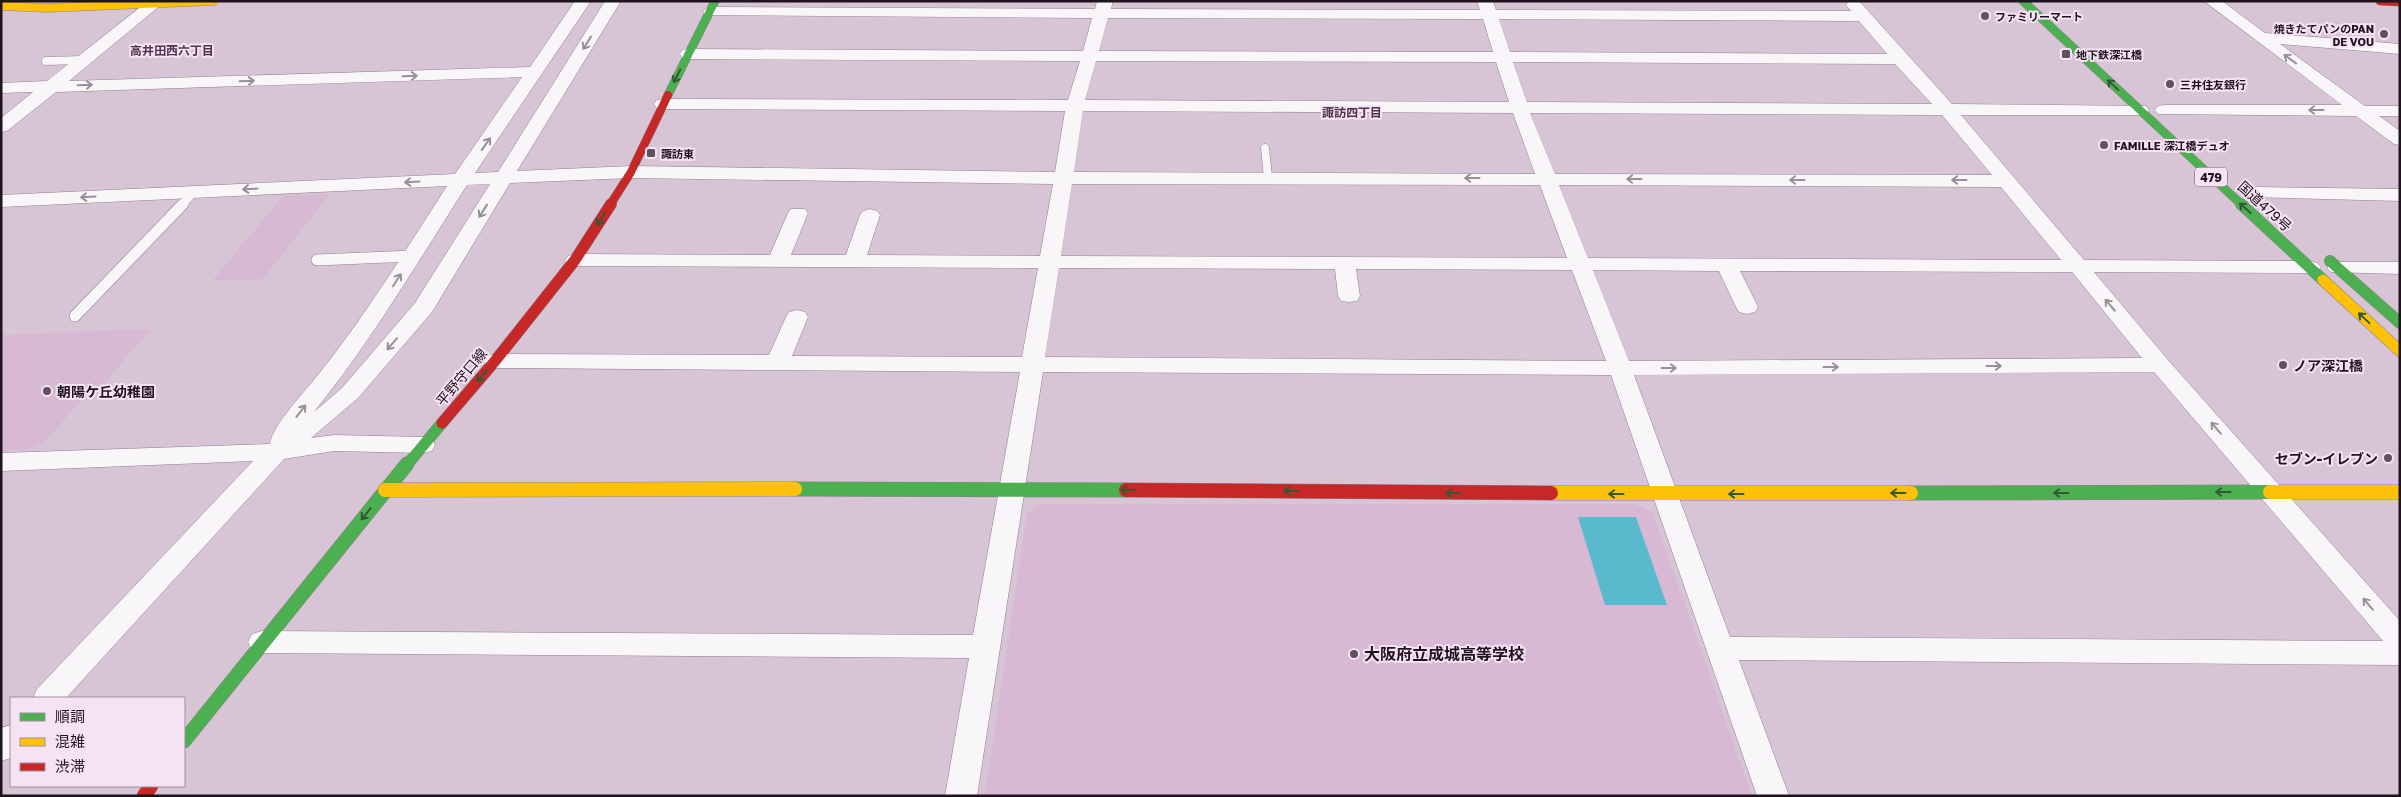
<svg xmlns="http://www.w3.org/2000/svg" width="2401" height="797" viewBox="0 0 2401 797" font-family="'Golos Text','Noto Sans JP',sans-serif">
<rect width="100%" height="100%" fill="#d7c4d5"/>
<g fill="#d8b9d4">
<path d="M 330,194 L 263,279 L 212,281 L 283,196 Z"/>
<path d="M 151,329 L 103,384 L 84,398 L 44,442 L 26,450 L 1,451 L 1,335 Z"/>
<path d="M 1041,504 L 1635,504 L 1653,513 L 1752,796 L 985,796 L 1027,513 Z"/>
</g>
<path fill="#59b9cd" d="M 1578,517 L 1636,517 L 1667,605 L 1605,605 Z"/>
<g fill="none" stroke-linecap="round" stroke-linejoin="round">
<g stroke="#8f818e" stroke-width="9">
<g id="lane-far1">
<path d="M 46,61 L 84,60"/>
<path d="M 1265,148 L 1268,178"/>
<path d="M 182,205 L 194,192"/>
</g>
</g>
<g stroke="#8f818e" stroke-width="12">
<g id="lane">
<path d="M 317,260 L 412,256"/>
<path d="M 75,316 L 183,204"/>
</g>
</g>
<g stroke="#8f818e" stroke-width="1">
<g id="street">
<path d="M 148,1 L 160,1 L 162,4 L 69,81 L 530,67 L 575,1 L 591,1 L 475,173 L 498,172 L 605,1 L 621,1 L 517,171 L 631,166 L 1055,172 L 1065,111 L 663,109 L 657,108 L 654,104 L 657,100 L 663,99 L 1068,100 L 1080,61 L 688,59 L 682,58 L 680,54 L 682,50 L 688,49 L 1083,51 L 1092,18 L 705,15 L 703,12 L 705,9 L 711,7 L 1095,9 L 1097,1 L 1113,1 L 1111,9 L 1480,10 L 1477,1 L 1493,1 L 1496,10 L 1851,11 L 1846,5 L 1848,2 L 1860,2 L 1952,104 L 2146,106 L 2149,110 L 2146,114 L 2140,115 L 1961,115 L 2084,260 L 2310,261 L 2317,263 L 2321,267 L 2317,271 L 2310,273 L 2094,272 L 2168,360 L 2400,621 L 2400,665 L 1739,660 L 1789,796 L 1757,796 L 1611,375 L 1043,372 L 977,796 L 945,796 L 969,658 L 262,653 L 252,650 L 248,642 L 252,634 L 262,631 L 973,635 L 1020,372 L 495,368 L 487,366 L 484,361 L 487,356 L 495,354 L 769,355 L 786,317 L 789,312 L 797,310 L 805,312 L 808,317 L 792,356 L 1022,357 L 1038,268 L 575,266 L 568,264 L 565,260 L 568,256 L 575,254 L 770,255 L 788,213 L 791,209 L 805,209 L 808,213 L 791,255 L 846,255 L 860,215 L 863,211 L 870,209 L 877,211 L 880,215 L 867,255 L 1040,256 L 1053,184 L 631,178 L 510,183 L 432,312 L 358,398 L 311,438 L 334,435 L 423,437 L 432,439 L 435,445 L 432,451 L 423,453 L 334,451 L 284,459 L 66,698 L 33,698 L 37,689 L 253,461 L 1,471 L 1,453 L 270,444 C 272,428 297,400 308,387 C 360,325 403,254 447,186 L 1,207 L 1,195 L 455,174 L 522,77 L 56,92 L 7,131 L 1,132 L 1,118 L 33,92 L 1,93 L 1,83 L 47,81 ZM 1108,18 L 1483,19 L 1493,52 L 1099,51 ZM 1499,19 L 1859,21 L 1887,54 L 1510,52 ZM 1096,61 L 1496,62 L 1509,102 L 1085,100 ZM 1513,62 L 1895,64 L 1932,104 L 1527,102 ZM 1083,111 L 1513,113 L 1535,174 L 1074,172 ZM 1530,113 L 1942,115 L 1992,175 L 1555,174 ZM 490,184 L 415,303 L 342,388 L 314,412 C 371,341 418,262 467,185 ZM 1072,184 L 1540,185 L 1567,258 L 1061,256 ZM 1559,185 L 2001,187 L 2061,260 L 1588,258 ZM 1059,268 L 1335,269 L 1338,296 L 1341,301 L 1349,302 L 1357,301 L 1360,296 L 1356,269 L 1572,270 L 1606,361 L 1045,357 ZM 1593,270 L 1719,271 L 1736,307 L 1739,312 L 1747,314 L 1755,312 L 1758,307 L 1740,271 L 2072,272 L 2142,358 L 1629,361 ZM 2154,372 L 2383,641 L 1730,637 L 1634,375 Z"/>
<path d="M 2204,1 L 2222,1 L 2265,33 L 2400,44 L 2400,54 L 2280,44 L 2365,106 L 2400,106 L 2400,116 L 2379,116 L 2400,131 L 2400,145 L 2394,144 L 2356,116 L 2158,114 L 2155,110 L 2158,106 L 2164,105 L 2342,105 Z"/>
<path d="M 2255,187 L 2400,189 L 2400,201 L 2248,197 L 2245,193 L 2248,189 Z"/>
<path d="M 2338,262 L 2400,262 L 2400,274 L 2331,272 L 2327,268 L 2331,264 Z"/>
<path d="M 11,725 L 11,758 L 1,761 L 1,728 Z"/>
</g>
</g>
<g stroke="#8f818e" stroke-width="9">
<g id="fast-far2">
<path d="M 2023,1 L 2242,205"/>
<path d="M 668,95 L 715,1"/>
</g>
</g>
<g stroke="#8f818e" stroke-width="12">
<g id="fast-far1">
<path d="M 2241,204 L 2323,280"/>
<path d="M 2330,261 L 2400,323"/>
<path d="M 406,466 L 442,423"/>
</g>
</g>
<g stroke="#8f818e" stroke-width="15">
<g id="fast">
<path d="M 795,489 L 1126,490"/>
<path d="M 1911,493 L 2270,492"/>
<path d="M 184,741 L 407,464"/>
</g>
</g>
<g stroke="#8f818e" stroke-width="9">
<path id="slow-far2" d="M 1,6 L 47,8 L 214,1"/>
</g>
<g stroke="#8f818e" stroke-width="12">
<path id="slow-far1" d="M 2323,280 L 2400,351"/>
</g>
<g stroke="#8f818e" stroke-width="15">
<g id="slow">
<path d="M 385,490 L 795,489"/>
<path d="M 2270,492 L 2400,492"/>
<path d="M 1551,493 L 1911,493"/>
</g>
</g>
<g stroke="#8f818e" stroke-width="9">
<g id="jam-far2">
<path d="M 2380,1 L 2400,2"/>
<path d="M 610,205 L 631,172 L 668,95"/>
</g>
</g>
<g stroke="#8f818e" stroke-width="12">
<path id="jam-far1" d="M 442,423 L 495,361 L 575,260 L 611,204"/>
</g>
<g stroke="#8f818e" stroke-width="15">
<g id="jam">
<path d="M 1126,490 L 1551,493"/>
<path d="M 144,796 L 151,786"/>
</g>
</g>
<g stroke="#cbc6cb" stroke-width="2.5" stroke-dasharray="0.5 2.5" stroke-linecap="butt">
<path d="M 2074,14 L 2215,27"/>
<path d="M 2203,129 L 2220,143"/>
</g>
<path stroke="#cbc6cb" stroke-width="3" stroke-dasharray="1 4" stroke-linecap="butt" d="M 60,436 L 94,398 L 116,386 L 267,208"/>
<use href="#lane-far1" stroke="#f9f6f9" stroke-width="8"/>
<use href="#lane" stroke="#f9f6f9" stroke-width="11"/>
<use href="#street" fill="#f9f6f9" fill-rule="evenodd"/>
<use href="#fast-far2" stroke="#4caf50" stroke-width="8"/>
<use href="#fast-far1" stroke="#4caf50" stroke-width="11"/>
<use href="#fast" stroke="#4caf50" stroke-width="14"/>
<use href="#slow-far2" stroke="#ffc107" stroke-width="8"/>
<use href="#slow-far1" stroke="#ffc107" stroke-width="11"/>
<use href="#slow" stroke="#ffc107" stroke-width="14"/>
<use href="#jam-far2" stroke="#c62828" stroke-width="8"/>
<use href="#jam-far1" stroke="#c62828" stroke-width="11"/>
<use href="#jam" stroke="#c62828" stroke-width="14"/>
<path stroke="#cbc6cb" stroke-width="2.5" stroke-dasharray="0.5 2.5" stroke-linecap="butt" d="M 2158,143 L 2220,143"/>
</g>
<defs><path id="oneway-shaft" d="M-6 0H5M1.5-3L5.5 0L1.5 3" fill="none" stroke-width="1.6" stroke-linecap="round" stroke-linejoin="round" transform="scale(1.25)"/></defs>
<g stroke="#979096">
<use href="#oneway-shaft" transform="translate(587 43) rotate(122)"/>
<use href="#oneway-shaft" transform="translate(2290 59) rotate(-144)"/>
<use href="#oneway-shaft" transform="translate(410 76) rotate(-2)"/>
<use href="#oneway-shaft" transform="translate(247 81) rotate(-2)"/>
<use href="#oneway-shaft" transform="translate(85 85) rotate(-2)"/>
<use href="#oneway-shaft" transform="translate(2316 110) rotate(180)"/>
<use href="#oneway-shaft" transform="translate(486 144) rotate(-55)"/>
<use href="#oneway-shaft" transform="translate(1472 178) rotate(-180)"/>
<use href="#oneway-shaft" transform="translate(1634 179) rotate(-180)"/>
<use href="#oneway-shaft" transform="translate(1797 180) rotate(-180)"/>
<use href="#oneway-shaft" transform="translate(1959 180) rotate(-180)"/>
<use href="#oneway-shaft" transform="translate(412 182) rotate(177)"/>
<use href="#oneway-shaft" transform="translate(250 189) rotate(177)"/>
<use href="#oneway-shaft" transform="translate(88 197) rotate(177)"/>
<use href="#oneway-shaft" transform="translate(483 211) rotate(122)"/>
<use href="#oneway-shaft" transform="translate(397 280) rotate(-57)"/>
<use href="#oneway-shaft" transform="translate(2110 305) rotate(-130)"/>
<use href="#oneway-shaft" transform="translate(392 344) rotate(131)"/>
<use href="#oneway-shaft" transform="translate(1994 366)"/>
<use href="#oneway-shaft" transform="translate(1831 367)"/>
<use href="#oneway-shaft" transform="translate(1669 368)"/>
<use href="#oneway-shaft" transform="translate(301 411) rotate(-52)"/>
<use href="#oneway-shaft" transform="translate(2216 428) rotate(-131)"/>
<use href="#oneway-shaft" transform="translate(2368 604) rotate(-131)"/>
</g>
<g stroke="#335934">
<use href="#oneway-shaft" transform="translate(677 76) rotate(117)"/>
<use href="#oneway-shaft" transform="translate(2113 85) rotate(-137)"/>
<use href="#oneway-shaft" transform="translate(2245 208) rotate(-138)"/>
<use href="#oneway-shaft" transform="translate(601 219) rotate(123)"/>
<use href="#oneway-shaft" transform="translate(2364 318) rotate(-137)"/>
<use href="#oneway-shaft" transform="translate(482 376) rotate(130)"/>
<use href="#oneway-shaft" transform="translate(1128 490) rotate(-180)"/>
<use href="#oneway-shaft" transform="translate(1291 491) rotate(-180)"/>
<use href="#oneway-shaft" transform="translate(2223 492) rotate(180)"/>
<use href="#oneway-shaft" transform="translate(1453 493) rotate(-180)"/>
<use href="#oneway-shaft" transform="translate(1898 493) rotate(180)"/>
<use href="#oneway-shaft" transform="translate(2061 493) rotate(180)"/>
<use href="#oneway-shaft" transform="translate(1616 494) rotate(-180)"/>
<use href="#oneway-shaft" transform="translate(1736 494) rotate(180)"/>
<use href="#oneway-shaft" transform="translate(366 514) rotate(129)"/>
</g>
<g fill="#5f515e" stroke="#f5e3f3" stroke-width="2">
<circle cx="1985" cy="16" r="5"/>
<circle cx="2384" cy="34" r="5"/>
<rect x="2061" y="49" width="10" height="10" rx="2.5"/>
<circle cx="2170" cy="84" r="5"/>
<circle cx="2104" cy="145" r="5"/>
<rect x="646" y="148" width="10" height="10" rx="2.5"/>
<circle cx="2283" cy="365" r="5"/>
<circle cx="47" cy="391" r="5"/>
<circle cx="2388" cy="458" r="5"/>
<circle cx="1354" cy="654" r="5"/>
</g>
<g text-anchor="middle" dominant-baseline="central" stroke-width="4" stroke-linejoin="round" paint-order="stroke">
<g font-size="11" font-weight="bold" fill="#1f131e" stroke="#f5e3f3" text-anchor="start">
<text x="1995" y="16">ファミリーマート</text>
<text x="2374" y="28" text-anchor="end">焼きたてパンのPAN<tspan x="2374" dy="13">DE VOU</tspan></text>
<text x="2076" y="54">地下鉄深江橋</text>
<text x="2180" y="84">三井住友銀行</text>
<text x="2114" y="145">FAMILLE 深江橋デュオ</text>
<text x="661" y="153">諏訪東</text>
</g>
<g font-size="12" font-weight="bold" fill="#50344d" stroke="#f5e3f3">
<text x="172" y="50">高井田西六丁目</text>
<text x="1352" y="112">諏訪四丁目</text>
</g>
<rect fill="#f5e3f3" stroke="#5f515e" stroke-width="1" x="2195" y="167.5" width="32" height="19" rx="4"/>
<g font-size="12" font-weight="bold" fill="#1f131e">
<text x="2211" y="177">479</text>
</g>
<g font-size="14" fill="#1f131e" stroke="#f5e3f3">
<text transform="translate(2265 206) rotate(42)">国道479号</text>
<text transform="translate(461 377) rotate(-50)">平野守口線</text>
</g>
<g font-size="14" font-weight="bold" fill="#1f131e" stroke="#f5e3f3" text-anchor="start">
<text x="2293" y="365">ノア深江橋</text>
<text x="57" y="391">朝陽ケ丘幼稚園</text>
<text x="2378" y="458" text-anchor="end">セブン-イレブン</text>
</g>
<g font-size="16" font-weight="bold" fill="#1f131e" stroke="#f5e3f3" text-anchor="start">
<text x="1364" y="654">大阪府立成城高等学校</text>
</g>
</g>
<rect width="2401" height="797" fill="none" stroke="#1f131e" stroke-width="5"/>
<rect x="10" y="697" width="175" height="90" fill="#f5e3f3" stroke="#9f909e"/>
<rect x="20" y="713" width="25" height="8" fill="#4caf50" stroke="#9f909e"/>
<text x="55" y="722" font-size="15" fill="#1f131e">順調</text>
<rect x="20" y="738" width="25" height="8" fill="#ffc107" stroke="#9f909e"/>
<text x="55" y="747" font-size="15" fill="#1f131e">混雑</text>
<rect x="20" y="763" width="25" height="8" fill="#c62828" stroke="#9f909e"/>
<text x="55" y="772" font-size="15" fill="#1f131e">渋滞</text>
</svg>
